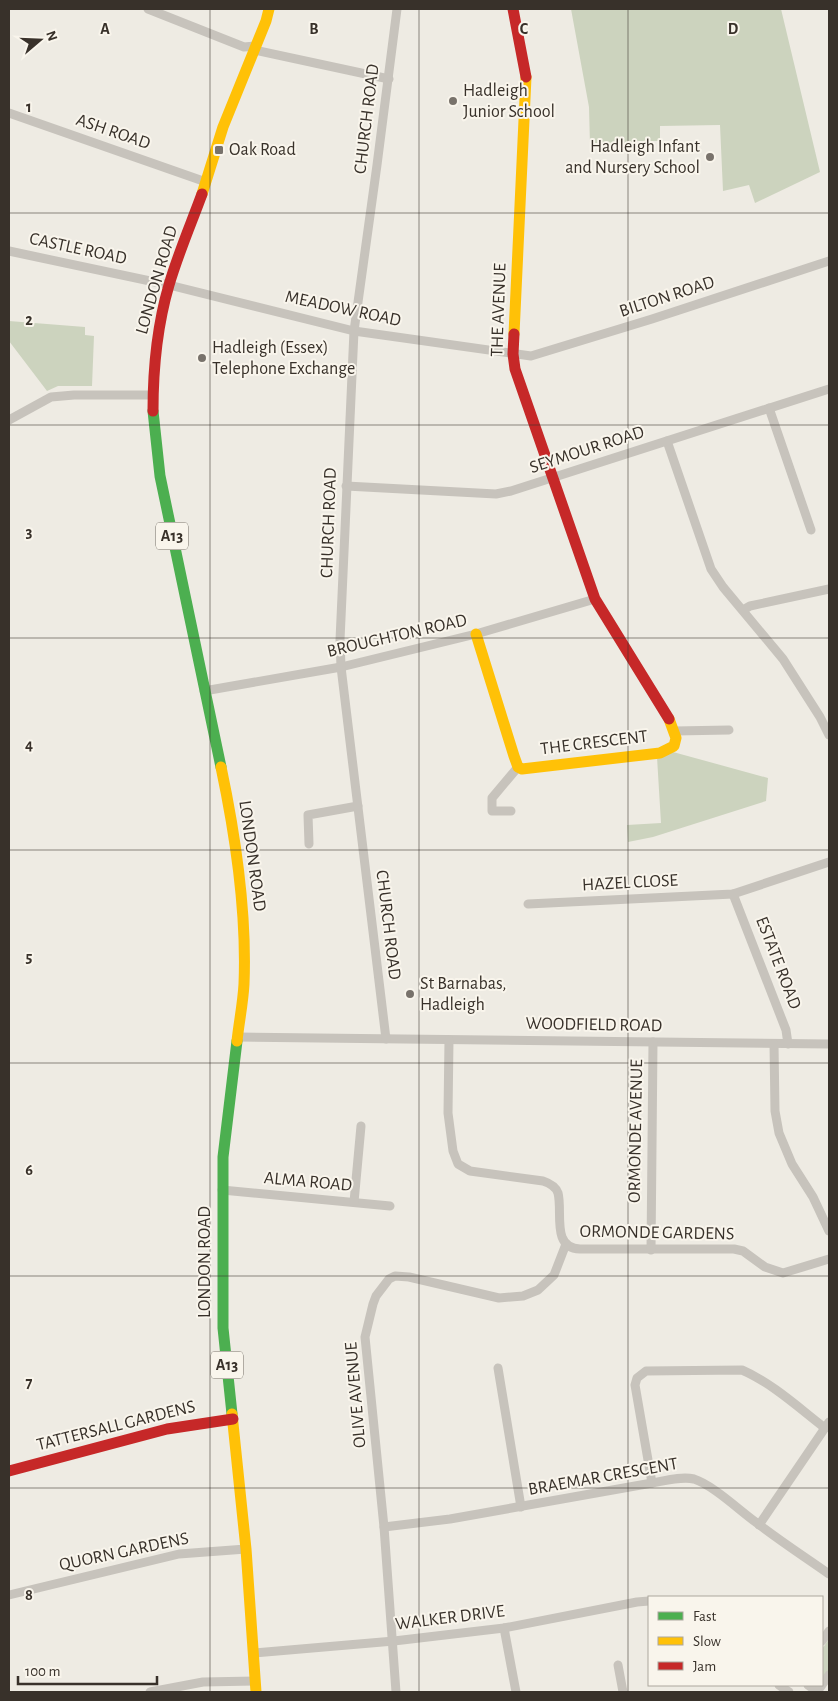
<svg xmlns="http://www.w3.org/2000/svg" width="838" height="1701" viewBox="0 0 838 1701" font-family="'Alegreya Sans',sans-serif">
<rect width="100%" height="100%" fill="#eeebe3"/>
<g fill="#ccd3be">
<path d="M 571,9 L 781,9 L 820,172 L 755,203 L 749,185 L 723,191 L 720,125 L 660,126 L 660,141 L 632,141 L 632,145 L 590,145 L 589,107 Z"/>
<path d="M 9,321 L 85,327 L 85,335 L 94,336 L 92,386 L 58,386 L 47,391 L 9,341 Z"/>
<path d="M 673,752 L 768,778 L 766,801 L 653,837 L 628,842 L 627,825 L 661,823 L 657,757 Z"/>
<path d="M 829,1639 L 829,1670 L 822,1679 L 822,1649 Z"/>
</g>
<g fill="none" stroke-linecap="round" stroke-linejoin="round">
<g stroke="#c7c3bc" stroke-width="9">
<path d="M 148,9 L 244,47 L 255,46"/>
<path d="M 254,50 L 389,79"/>
<path d="M 9,113 L 206,182"/>
<path d="M 9,251 L 169,285 L 354,331 L 531,356 L 652,319 L 829,261"/>
<path d="M 769,408 L 811,530"/>
<path d="M 9,420 L 51,397 L 74,395 L 153,395"/>
<path d="M 667,441 L 711,569 L 723,587 L 783,659 L 820,717 L 829,735"/>
<path d="M 346,486 L 496,494 L 511,491 L 829,389"/>
<path d="M 743,610 L 750,606 L 829,589"/>
<path d="M 204,691 L 341,667 L 476,634 L 595,599"/>
<path d="M 675,731 L 729,730"/>
<path d="M 511,811 L 492,811 L 492,798 L 518,767"/>
<path d="M 309,844 L 308,815 L 358,806"/>
<path d="M 733,894 L 786,1030 L 788,1044"/>
<path d="M 528,904 L 733,894 L 829,862"/>
<path d="M 238,1037 L 829,1044"/>
<path d="M 386,1039 L 341,667 L 340,640 L 354,331 L 377,165 L 397,9"/>
<path d="M 449,1040 L 448,1113 L 453,1151 L 458,1164 L 470,1171 L 543,1181 C 549,1183 556,1187 558,1193 C 563,1212 551,1248 580,1249 L 734,1249 L 743,1251 L 765,1267 L 783,1273 L 829,1259"/>
<path d="M 774,1044 L 775,1111 L 779,1133 L 792,1164 L 813,1197 L 829,1231"/>
<path d="M 222,1190 L 390,1206"/>
<path d="M 354,1202 L 361,1126"/>
<path d="M 651,1250 L 653,1042"/>
<path d="M 498,1368 L 521,1507"/>
<path d="M 652,1483 L 635,1385 L 637,1378 L 646,1371 L 742,1370 C 772,1383 799,1408 825,1428"/>
<path d="M 759,1525 L 829,1422"/>
<path d="M 384,1527 L 450,1519 L 652,1483 C 664,1481 681,1476 694,1479 C 713,1485 740,1511 757,1523 C 780,1541 805,1557 829,1574"/>
<path d="M 9,1595 L 179,1554 L 246,1549"/>
<path d="M 504,1628 L 516,1692"/>
<path d="M 822,1641 L 829,1631"/>
<path d="M 254,1653 L 394,1641 L 504,1628 L 637,1602 L 649,1601"/>
<path d="M 618,1665 L 623,1692"/>
<path d="M 779,1685 L 789,1692"/>
<path d="M 808,1685 L 818,1692"/>
<path d="M 150,1692 L 203,1682 L 255,1681"/>
<path d="M 396,1692 L 384,1527 L 365,1337 L 373,1304 L 376,1296 L 389,1279 L 395,1276 L 409,1277 L 499,1298 L 523,1296 L 538,1290 L 554,1275 L 566,1244"/>
<path d="M 817,1692 L 829,1675"/>
</g>
<g stroke="#4caf50" stroke-width="11">
<path d="M 153,411 L 160,476 L 221,767"/>
<path d="M 232,1414 L 223,1328 L 223,1157 L 237,1041"/>
</g>
<g stroke="#ffc107" stroke-width="11">
<path d="M 202,194 L 223,127 L 266,21 L 269,9"/>
<path d="M 514,334 L 526,77"/>
<path d="M 476,634 L 514,756 L 518,767 L 522,769 L 660,753 L 674,746 L 676,738 L 669,719"/>
<path d="M 221,767 C 236,838 247,911 244,984 C 243,1003 239,1022 237,1041"/>
<path d="M 232,1414 L 246,1549 L 256,1692"/>
</g>
<g stroke="#c62828" stroke-width="11">
<path d="M 513,9 L 526,77"/>
<path d="M 514,334 L 513,354 L 515,369 L 595,599 L 669,719"/>
<path d="M 153,411 C 153,368 157,326 169,285 C 178,254 191,224 202,194"/>
<path d="M 9,1471 L 167,1429 L 233,1419"/>
</g>
</g>
<path fill="none" stroke="#38312a" stroke-width="1" stroke-opacity="0.55" d="M 210,9 L 210,1692M 419,9 L 419,1692M 628,9 L 628,1692M 9,213 L 829,213M 9,425 L 829,425M 9,638 L 829,638M 9,850 L 829,850M 9,1063 L 829,1063M 9,1276 L 829,1276M 9,1488 L 829,1488"/>
<g fill="#78726b" stroke="#f9f5ec" stroke-width="2">
<circle cx="453" cy="101" r="5"/>
<rect x="214" y="145" width="10" height="10" rx="2.5"/>
<circle cx="710" cy="157" r="5"/>
<circle cx="202" cy="358" r="5"/>
<circle cx="410" cy="994" r="5"/>
</g>
<g text-anchor="middle" dominant-baseline="central" stroke-width="4" stroke-linejoin="round" paint-order="stroke">
<g fill="#f9f5ec" stroke="#726c64" stroke-width="1">
<rect x="156" y="522.5" width="32" height="27" rx="4"/>
<rect x="211" y="1351.5" width="32" height="27" rx="4"/>
</g>
<g font-size="16" font-weight="bold" fill="#38312a">
<text x="172" y="536">A13</text>
<text x="227" y="1365">A13</text>
</g>
<g font-size="18" fill="#38312a" stroke="#f9f5ec" text-anchor="start">
<text x="463" y="91">Hadleigh<tspan x="463" dy="21">Junior School</tspan></text>
<text x="700" y="147" text-anchor="end">Hadleigh Infant<tspan x="700" dy="21">and Nursery School</tspan></text>
<text x="229" y="150">Oak Road</text>
<text x="212" y="348">Hadleigh (Essex)<tspan x="212" dy="21">Telephone Exchange</tspan></text>
<text x="420" y="984">St Barnabas,<tspan x="420" dy="21">Hadleigh</tspan></text>
</g>
<g font-size="18" fill="#38312a" stroke="#f9f5ec">
<text transform="translate(367 119) rotate(-83)">CHURCH ROAD</text>
<text transform="translate(113 132) rotate(19)">ASH ROAD</text>
<text transform="translate(78 249) rotate(12)">CASTLE ROAD</text>
<text transform="translate(157 280) rotate(-74)">LONDON ROAD</text>
<text transform="translate(667 297) rotate(-18)">BILTON ROAD</text>
<text transform="translate(343 309) rotate(12)">MEADOW ROAD</text>
<text transform="translate(499 310) rotate(-88)">THE AVENUE</text>
<text transform="translate(587 450) rotate(-18)">SEYMOUR ROAD</text>
<text transform="translate(329 523) rotate(-88)">CHURCH ROAD</text>
<text transform="translate(397 636) rotate(-13)">BROUGHTON ROAD</text>
<text transform="translate(594 743) rotate(-7)">THE CRESCENT</text>
<text transform="translate(252 856) rotate(82)">LONDON ROAD</text>
<text transform="translate(630 883) rotate(-3)">HAZEL CLOSE</text>
<text transform="translate(388 925) rotate(83)">CHURCH ROAD</text>
<text transform="translate(778 963) rotate(69)">ESTATE ROAD</text>
<text transform="translate(594 1025) rotate(1)">WOODFIELD ROAD</text>
<text transform="translate(636 1131) rotate(-89)">ORMONDE AVENUE</text>
<text transform="translate(308 1182) rotate(5)">ALMA ROAD</text>
<text transform="translate(657 1233) rotate(1)">ORMONDE GARDENS</text>
<text transform="translate(205 1262) rotate(-90)">LONDON ROAD</text>
<text transform="translate(356 1395) rotate(-95)">OLIVE AVENUE</text>
<text transform="translate(116 1426) rotate(-14)">TATTERSALL GARDENS</text>
<text transform="translate(603 1477) rotate(-10)">BRAEMAR CRESCENT</text>
<text transform="translate(124 1552) rotate(-12)">QUORN GARDENS</text>
<text transform="translate(450 1618) rotate(-7)">WALKER DRIVE</text>
</g>
</g>
<g font-size="16" text-anchor="middle" font-weight="bold" fill="#38312a" stroke="#f9f5ec" stroke-width="4" stroke-linejoin="round" paint-order="stroke">
<text x="105" y="34">A</text>
<text x="314" y="34">B</text>
<text x="524" y="34">C</text>
<text x="733" y="34">D</text>
<text x="29" y="112">1</text>
<text x="29" y="325">2</text>
<text x="29" y="537">3</text>
<text x="29" y="750">4</text>
<text x="29" y="962">5</text>
<text x="29" y="1175">6</text>
<text x="29" y="1388">7</text>
<text x="29" y="1600">8</text>
</g>
<rect width="838" height="1701" fill="none" stroke="#38312a" stroke-width="20"/>
<rect x="648" y="1596" width="175" height="90" fill="#f9f5ec" stroke="#aca79e"/>
<rect x="658" y="1612" width="25" height="8" fill="#4caf50" stroke="#aca79e"/>
<text x="693" y="1621" font-size="15" fill="#38312a">Fast</text>
<rect x="658" y="1637" width="25" height="8" fill="#ffc107" stroke="#aca79e"/>
<text x="693" y="1646" font-size="15" fill="#38312a">Slow</text>
<rect x="658" y="1662" width="25" height="8" fill="#c62828" stroke="#aca79e"/>
<text x="693" y="1671" font-size="15" fill="#38312a">Jam</text>
<g transform="translate(40 40) rotate(71)" stroke="#f9f5ec" stroke-width="4" paint-order="stroke">
<path d="M0-4L9 19L0 12L-9 19Z" fill="#38312a"/>
<text y="-8" font-size="14" font-weight="bold" text-anchor="middle" fill="#38312a">N</text>
</g>
<path d="M18 1676v8h139v-8" fill="none" stroke="#38312a" stroke-width="2.5"/>
<text x="25" y="1676" font-size="15" fill="#38312a" stroke="#f9f5ec" stroke-width="4" paint-order="stroke">100 m</text>
</svg>
